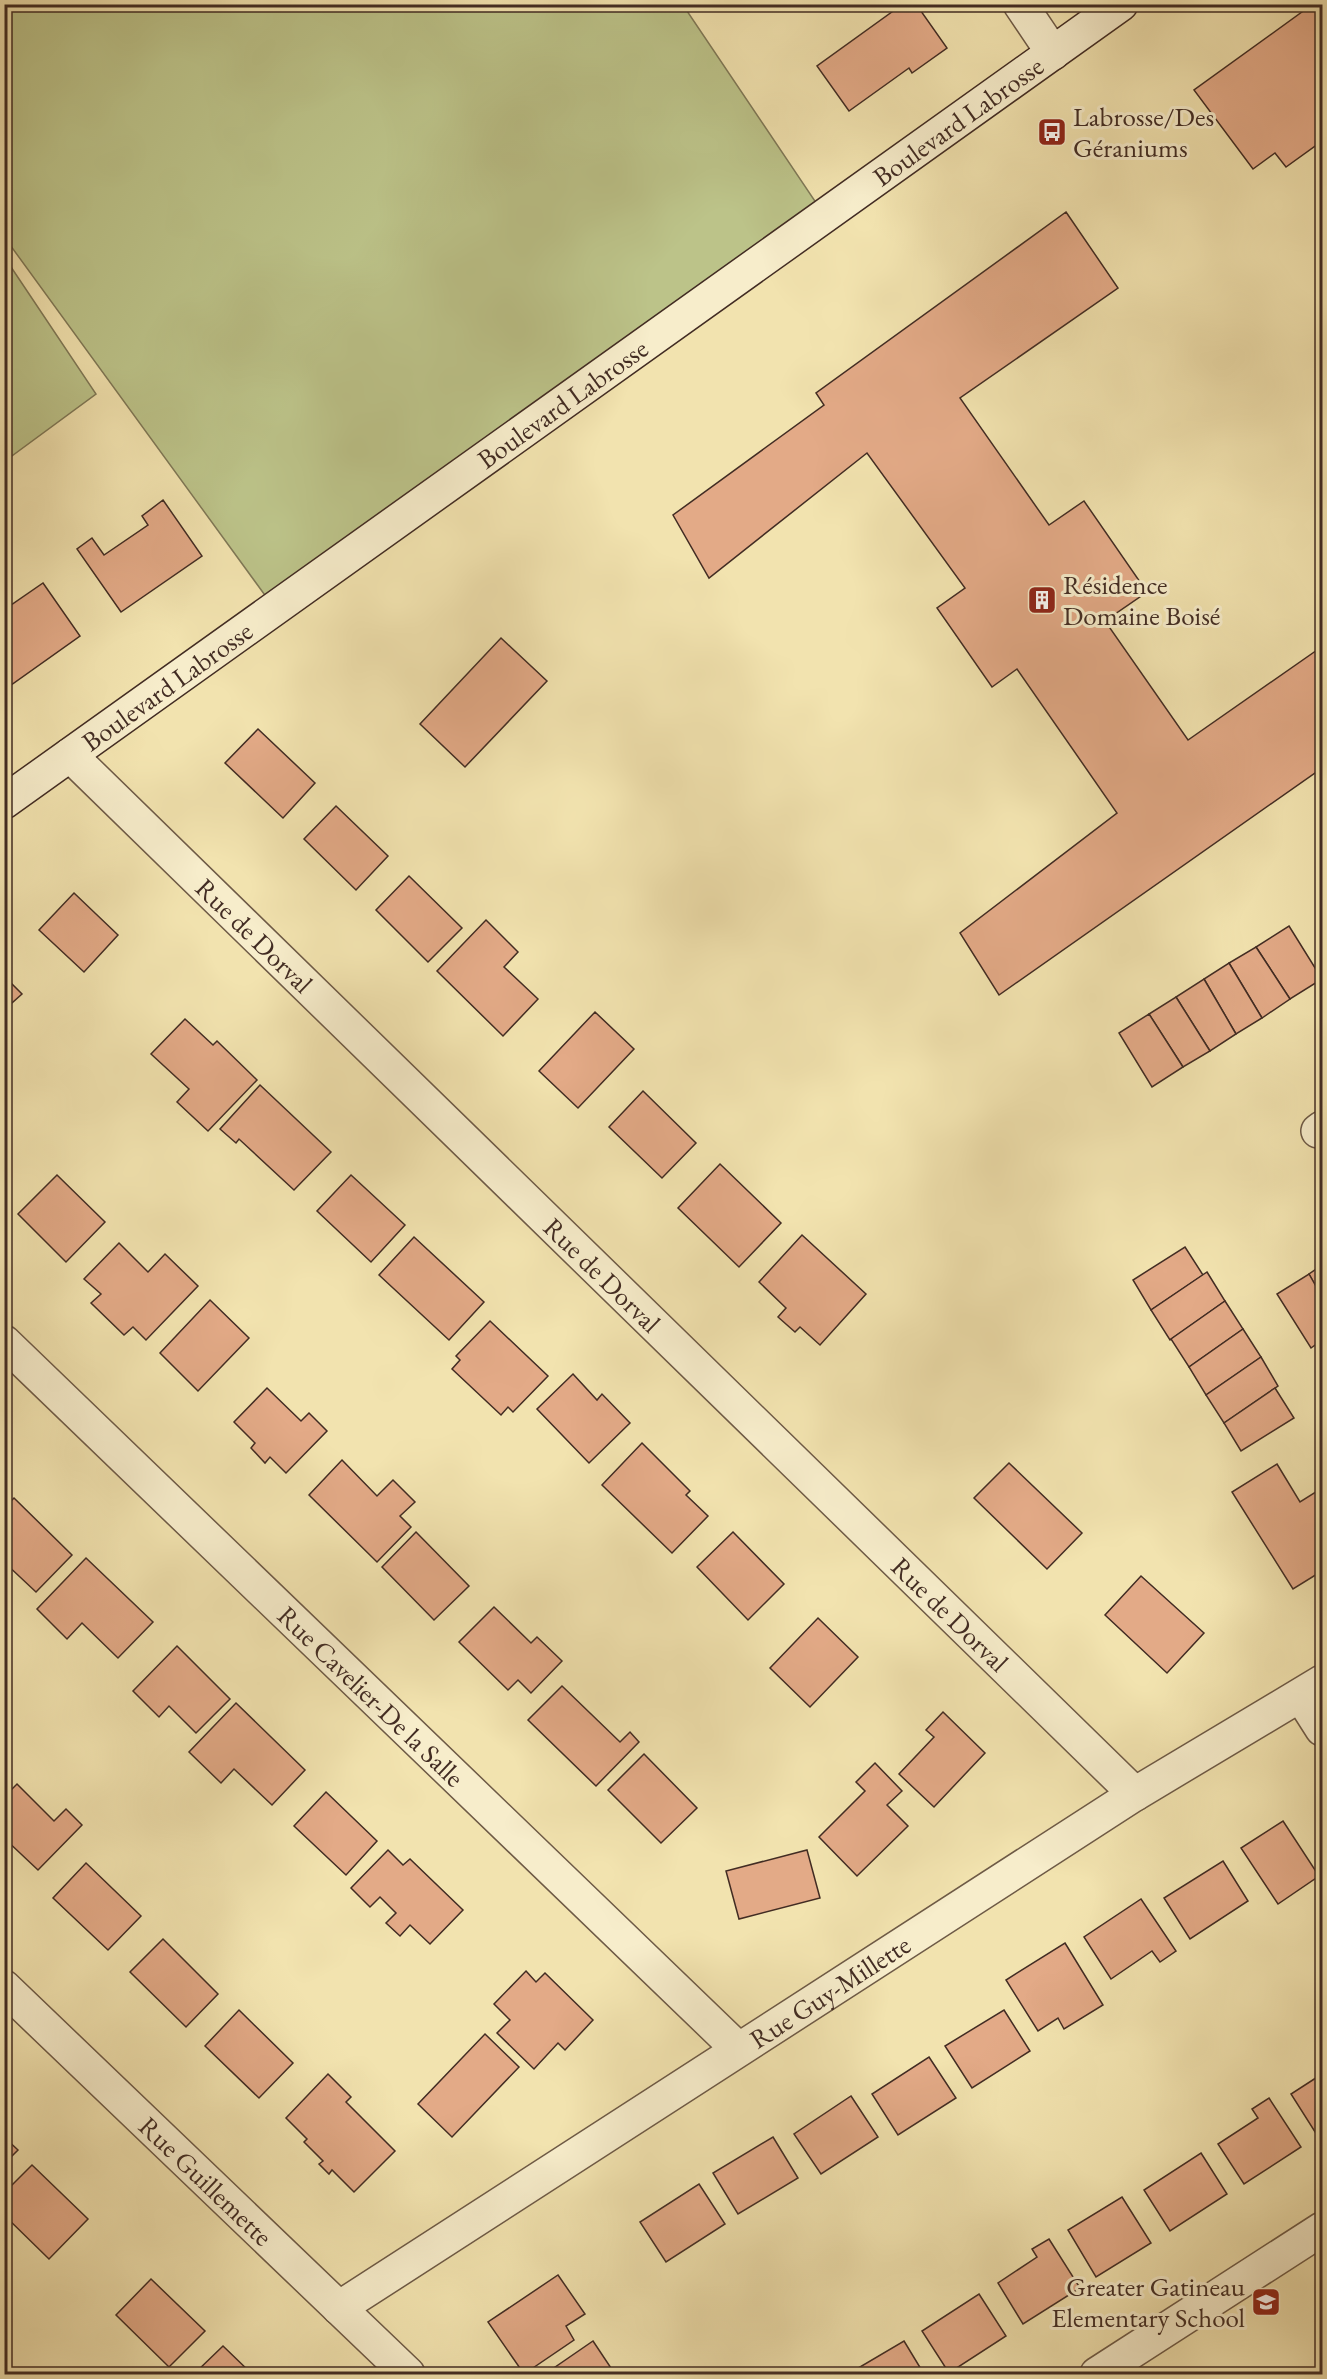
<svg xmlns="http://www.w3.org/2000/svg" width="1327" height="2379" viewBox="0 0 1327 2379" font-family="'EB Garamond',serif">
<rect width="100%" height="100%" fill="#f2e3af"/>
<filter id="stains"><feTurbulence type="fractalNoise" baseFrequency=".00333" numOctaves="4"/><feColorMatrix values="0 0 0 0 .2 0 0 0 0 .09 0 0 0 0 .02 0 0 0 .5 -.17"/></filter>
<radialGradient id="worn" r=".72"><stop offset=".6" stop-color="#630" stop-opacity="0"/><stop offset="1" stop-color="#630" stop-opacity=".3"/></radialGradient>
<g fill="#bcc389" stroke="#7f7856" stroke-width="1.5">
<path d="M 4,5 L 683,5 L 825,216 L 275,609 L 5,238 Z"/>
<path d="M 5,258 L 96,394 L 5,461 L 4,461 Z"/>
</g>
<g fill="#e3aa87" stroke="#422c23" stroke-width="1.5">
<path d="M 903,4 L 916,4 L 947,48 L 912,73 L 909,68 L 849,111 L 817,66 Z"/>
<path d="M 1313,4 L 1322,4 L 1322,141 L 1286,167 L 1275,153 L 1253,169 L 1194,90 Z"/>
<path d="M 1066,212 L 1118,288 L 960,398 L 1049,525 L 1084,501 L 1147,592 L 1105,621 L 1188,740 L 1320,648 L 1322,651 L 1322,768 L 999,995 L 960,933 L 1117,813 L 1017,669 L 992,687 L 937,608 L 965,588 L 867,453 L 709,578 L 673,515 L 824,405 L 816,393 Z"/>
<path d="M 163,500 L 202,556 L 121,612 L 77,549 L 92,538 L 104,555 L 148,525 L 142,516 Z"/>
<path d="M 43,583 L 80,636 L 4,690 L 4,610 Z"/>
<path d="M 501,638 L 547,681 L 465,767 L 420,724 Z"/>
<path d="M 258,729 L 315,783 L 283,818 L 225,763 Z"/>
<path d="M 336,806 L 388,856 L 356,890 L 304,839 Z"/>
<path d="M 409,876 L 462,928 L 428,962 L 376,910 Z"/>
<path d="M 74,893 L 118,935 L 84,972 L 39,930 Z"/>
<path d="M 486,920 L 518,952 L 504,967 L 538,999 L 503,1036 L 437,971 Z"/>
<path d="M 1289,926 L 1322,979 L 1290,999 L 1256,947 Z"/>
<path d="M 1256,947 L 1290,999 L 1262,1018 L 1229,963 Z"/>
<path d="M 1229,963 L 1262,1018 L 1236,1034 L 1204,979 Z"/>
<path d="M 4,976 L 22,994 L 4,1010 Z"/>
<path d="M 1204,979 L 1236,1034 L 1210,1051 L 1176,997 Z"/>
<path d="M 1176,997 L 1210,1051 L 1183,1067 L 1149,1014 Z"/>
<path d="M 595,1012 L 634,1049 L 578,1108 L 539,1071 Z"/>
<path d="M 1149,1014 L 1183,1067 L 1152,1087 L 1119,1033 Z"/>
<path d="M 185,1019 L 213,1045 L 217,1041 L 257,1080 L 208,1131 L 177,1102 L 189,1089 L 151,1054 Z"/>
<path d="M 260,1085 L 331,1152 L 294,1190 L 239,1139 L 236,1143 L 220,1129 Z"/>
<path d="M 643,1091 L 696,1143 L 662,1178 L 609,1127 Z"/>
<path d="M 720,1164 L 781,1223 L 739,1267 L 678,1208 Z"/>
<path d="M 57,1175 L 105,1222 L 66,1262 L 18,1214 Z"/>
<path d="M 351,1175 L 405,1225 L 371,1262 L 317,1211 Z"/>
<path d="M 802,1235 L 866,1294 L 820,1345 L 800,1327 L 795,1332 L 778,1317 L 786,1308 L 759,1282 Z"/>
<path d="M 414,1237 L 484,1302 L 449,1340 L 379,1275 Z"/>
<path d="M 119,1243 L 148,1272 L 165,1254 L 198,1286 L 146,1340 L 133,1327 L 124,1335 L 91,1303 L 101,1294 L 84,1279 Z"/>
<path d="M 1185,1247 L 1203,1275 L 1151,1310 L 1133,1280 Z"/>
<path d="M 1322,1265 L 1322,1297 L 1309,1274 Z"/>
<path d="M 1207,1272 L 1225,1301 L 1170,1340 L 1151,1310 Z"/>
<path d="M 1309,1274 L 1322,1297 L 1322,1340 L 1311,1348 L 1277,1294 Z"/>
<path d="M 210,1300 L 249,1338 L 198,1391 L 160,1353 Z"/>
<path d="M 1225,1301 L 1243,1329 L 1189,1367 L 1171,1339 Z"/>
<path d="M 490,1321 L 548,1376 L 513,1412 L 508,1407 L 501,1415 L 452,1369 L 460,1360 L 456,1356 Z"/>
<path d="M 1243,1329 L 1261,1357 L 1206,1395 L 1189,1367 Z"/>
<path d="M 1261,1357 L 1278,1386 L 1224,1423 L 1206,1395 Z"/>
<path d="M 573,1374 L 597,1400 L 602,1394 L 630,1423 L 589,1463 L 537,1409 Z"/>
<path d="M 267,1388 L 301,1421 L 309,1413 L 327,1431 L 286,1473 L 270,1457 L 265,1463 L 251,1448 L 255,1443 L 234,1422 Z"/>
<path d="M 1275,1388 L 1294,1418 L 1241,1451 L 1224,1423 Z"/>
<path d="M 642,1443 L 690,1491 L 686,1495 L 708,1516 L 672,1553 L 602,1485 Z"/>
<path d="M 342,1460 L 377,1496 L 393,1480 L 415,1502 L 400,1516 L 411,1527 L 377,1562 L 309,1495 Z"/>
<path d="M 1009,1463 L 1082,1533 L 1047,1569 L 974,1498 Z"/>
<path d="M 1277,1464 L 1300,1502 L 1322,1488 L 1322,1571 L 1293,1589 L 1232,1492 Z"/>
<path d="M 14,1498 L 72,1555 L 36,1592 L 4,1562 L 4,1508 Z"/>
<path d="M 416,1532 L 469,1586 L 434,1620 L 382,1567 Z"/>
<path d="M 733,1532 L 784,1584 L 748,1620 L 697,1567 Z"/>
<path d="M 86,1558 L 153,1622 L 118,1658 L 82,1623 L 67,1639 L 37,1609 Z"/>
<path d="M 1141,1576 L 1204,1633 L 1167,1673 L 1105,1615 Z"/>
<path d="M 494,1607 L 531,1643 L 537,1637 L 562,1661 L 531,1693 L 518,1680 L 508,1690 L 459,1642 Z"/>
<path d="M 818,1618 L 858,1657 L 810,1707 L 770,1668 Z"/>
<path d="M 177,1646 L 230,1699 L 196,1733 L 169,1706 L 159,1717 L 133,1691 Z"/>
<path d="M 562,1686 L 620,1742 L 630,1732 L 639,1742 L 596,1786 L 528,1720 Z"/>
<path d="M 236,1703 L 305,1770 L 272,1805 L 234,1769 L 221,1783 L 189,1752 Z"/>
<path d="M 943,1712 L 985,1753 L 934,1807 L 899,1774 L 934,1737 L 926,1730 Z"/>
<path d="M 644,1754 L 697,1808 L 661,1843 L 608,1790 Z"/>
<path d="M 875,1763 L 902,1791 L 887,1805 L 908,1826 L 857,1876 L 819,1837 L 865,1791 L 856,1782 Z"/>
<path d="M 17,1784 L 54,1821 L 66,1809 L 82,1825 L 38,1870 L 4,1838 L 4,1797 Z"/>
<path d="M 326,1792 L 377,1841 L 346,1875 L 294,1826 Z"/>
<path d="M 1283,1821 L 1319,1876 L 1278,1904 L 1241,1848 Z"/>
<path d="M 388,1850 L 403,1865 L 410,1859 L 463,1910 L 430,1944 L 410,1925 L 400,1936 L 386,1923 L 396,1913 L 380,1897 L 370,1907 L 351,1888 Z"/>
<path d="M 807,1850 L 820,1898 L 739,1919 L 726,1871 Z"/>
<path d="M 1223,1861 L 1248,1901 L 1190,1939 L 1164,1898 Z"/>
<path d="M 86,1863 L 141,1916 L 108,1950 L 53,1898 Z"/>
<path d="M 1141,1899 L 1176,1951 L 1160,1962 L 1152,1951 L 1111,1979 L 1084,1937 Z"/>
<path d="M 163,1939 L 218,1994 L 186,2027 L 130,1972 Z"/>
<path d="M 1065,1943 L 1103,2005 L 1064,2029 L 1058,2018 L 1038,2031 L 1006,1980 Z"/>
<path d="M 526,1971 L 536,1982 L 545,1973 L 593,2020 L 565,2050 L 558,2043 L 534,2069 L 497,2033 L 510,2020 L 494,2004 Z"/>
<path d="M 239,2010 L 293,2063 L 259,2098 L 205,2046 Z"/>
<path d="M 1004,2010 L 1030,2051 L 972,2088 L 945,2046 Z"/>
<path d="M 485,2034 L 519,2067 L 452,2137 L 418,2104 Z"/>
<path d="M 929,2057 L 956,2098 L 898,2135 L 872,2094 Z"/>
<path d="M 328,2074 L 351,2097 L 346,2102 L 395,2151 L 354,2192 L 332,2170 L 329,2174 L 319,2164 L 323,2161 L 304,2142 L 307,2139 L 286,2118 Z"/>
<path d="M 1322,2074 L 1322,2132 L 1317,2135 L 1291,2094 Z"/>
<path d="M 851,2096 L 878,2137 L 821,2174 L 794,2134 Z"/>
<path d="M 1269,2098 L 1301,2147 L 1244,2184 L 1218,2144 L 1258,2118 L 1252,2109 Z"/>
<path d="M 4,2137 L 18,2150 L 4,2164 Z"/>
<path d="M 773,2137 L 798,2178 L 738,2214 L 713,2173 Z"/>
<path d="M 1201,2153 L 1227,2194 L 1170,2231 L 1144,2190 Z"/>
<path d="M 32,2165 L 88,2219 L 49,2259 L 4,2215 L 4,2193 Z"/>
<path d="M 699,2184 L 725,2224 L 666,2262 L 640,2222 Z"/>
<path d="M 1122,2197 L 1151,2243 L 1096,2277 L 1068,2230 Z"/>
<path d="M 1049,2239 L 1080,2288 L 1023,2324 L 998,2283 L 1037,2257 L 1032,2249 Z"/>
<path d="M 558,2275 L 585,2314 L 566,2326 L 574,2340 L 524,2374 L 488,2322 Z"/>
<path d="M 151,2279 L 205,2331 L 169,2367 L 116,2315 Z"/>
<path d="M 979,2294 L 1006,2336 L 949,2373 L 922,2331 Z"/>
<path d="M 593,2341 L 615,2374 L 549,2374 L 548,2372 Z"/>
<path d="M 904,2341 L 924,2374 L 848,2374 Z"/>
<path d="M 223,2346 L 252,2374 L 194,2374 Z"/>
</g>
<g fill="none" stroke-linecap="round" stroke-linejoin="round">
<g stroke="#6e5a46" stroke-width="36">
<g id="street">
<path d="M 1020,4 L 1053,53"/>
<path id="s1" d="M 70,755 L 1135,1794"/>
<path d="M 1318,1131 L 1322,1128"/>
<path id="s2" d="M 4,1342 L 738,2049"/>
<path d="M 1301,1696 L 1322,1729"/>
<path id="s3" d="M 4,1987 L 408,2374"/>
<path id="s4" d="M 339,2308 L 1135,1794 L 1322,1682"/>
<path d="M 1097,2374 L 1322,2229"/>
</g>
</g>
<g stroke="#422c23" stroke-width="36">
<g id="secondary">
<path id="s5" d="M 4,802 L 1121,4"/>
</g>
</g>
<use href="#street" stroke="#f7edcb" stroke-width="33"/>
<use href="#secondary" stroke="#f7edcb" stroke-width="33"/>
</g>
<defs>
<g id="bus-square" transform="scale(1.5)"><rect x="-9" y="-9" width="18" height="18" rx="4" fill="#8f2418" stroke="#f7edcb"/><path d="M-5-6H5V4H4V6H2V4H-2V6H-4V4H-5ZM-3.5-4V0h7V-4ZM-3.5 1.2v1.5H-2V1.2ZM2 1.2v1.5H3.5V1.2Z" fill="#fff"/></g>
<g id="building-square" transform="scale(1.5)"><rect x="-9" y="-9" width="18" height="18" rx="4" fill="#8f2418" stroke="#f7edcb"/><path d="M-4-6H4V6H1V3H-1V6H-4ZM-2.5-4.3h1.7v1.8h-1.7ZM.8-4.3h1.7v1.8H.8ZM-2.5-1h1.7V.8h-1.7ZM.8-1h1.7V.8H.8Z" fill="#fff"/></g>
<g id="school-square" transform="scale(1.5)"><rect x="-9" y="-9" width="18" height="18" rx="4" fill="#8f2418" stroke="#f7edcb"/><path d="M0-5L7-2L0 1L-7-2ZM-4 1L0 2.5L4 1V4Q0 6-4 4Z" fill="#fff"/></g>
</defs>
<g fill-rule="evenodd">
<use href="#bus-square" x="1052" y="132"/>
<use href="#building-square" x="1042" y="600"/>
<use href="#school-square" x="1266" y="2302"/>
</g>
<g text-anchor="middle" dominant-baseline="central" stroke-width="6" stroke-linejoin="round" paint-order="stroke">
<g font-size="27" fill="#422c23" stroke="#f7edcb" text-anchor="start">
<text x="1073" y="116">Labrosse/Des<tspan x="1073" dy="31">Géraniums</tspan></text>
<text x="1063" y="584">Résidence<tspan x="1063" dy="31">Domaine Boisé</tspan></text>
<text x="1245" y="2286" text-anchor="end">Greater Gatineau<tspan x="1245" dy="31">Elementary School</tspan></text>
</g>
<g font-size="27" fill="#422c23" stroke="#f7edcb">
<text stroke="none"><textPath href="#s5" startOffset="1172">Boulevard Labrosse</textPath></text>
<text stroke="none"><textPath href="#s5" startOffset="686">Boulevard Labrosse</textPath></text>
<text stroke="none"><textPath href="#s5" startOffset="200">Boulevard Labrosse</textPath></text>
<text stroke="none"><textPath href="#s1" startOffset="258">Rue de Dorval</textPath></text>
<text stroke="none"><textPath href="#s1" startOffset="744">Rue de Dorval</textPath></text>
<text stroke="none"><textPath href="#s1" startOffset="1230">Rue de Dorval</textPath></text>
<text stroke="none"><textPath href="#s2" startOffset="510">Rue Cavelier-De la Salle</textPath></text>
<text stroke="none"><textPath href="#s4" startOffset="584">Rue Guy-Millette</textPath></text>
<text stroke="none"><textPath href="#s3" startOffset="280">Rue Guillemette</textPath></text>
</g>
</g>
<rect width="1327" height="2379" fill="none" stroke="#f2e3af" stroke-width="24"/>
<rect x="6" y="6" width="1315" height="2367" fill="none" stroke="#422c23" stroke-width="3"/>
<rect x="12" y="12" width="1303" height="2355" fill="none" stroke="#422c23" stroke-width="1.5"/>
<rect width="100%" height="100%" filter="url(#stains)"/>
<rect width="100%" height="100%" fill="url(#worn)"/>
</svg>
